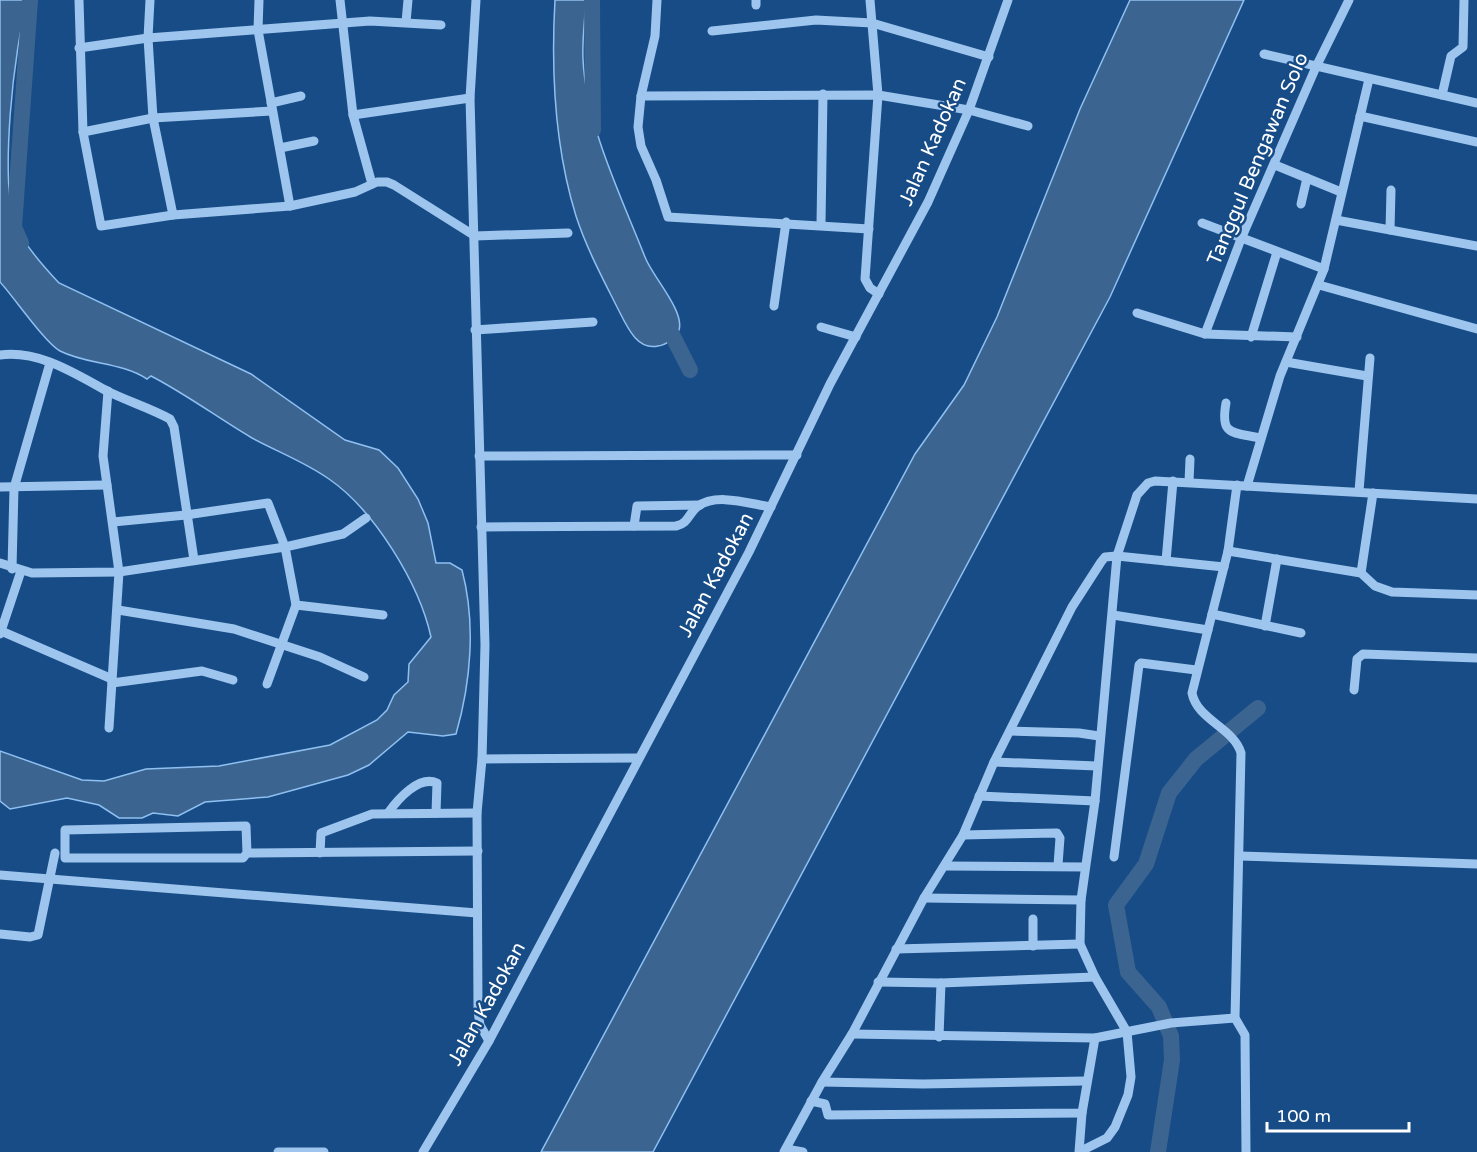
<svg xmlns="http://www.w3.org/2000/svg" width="1477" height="1152" viewBox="0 0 1477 1152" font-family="'Varela Round',sans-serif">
<rect width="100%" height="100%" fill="#174c87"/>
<g fill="#3c6490" stroke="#8fc0f1" stroke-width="1.5">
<path d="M 0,0 L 28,0 C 13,50 0,179 15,225 C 25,246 43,266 59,283 L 251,374 L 345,440 L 379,450 L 398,468 L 418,499 L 428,523 L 436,563 L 450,563 L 462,570 C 476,623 471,682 456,734 L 443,736 L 408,732 L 369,765 L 348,775 L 268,797 L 205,802 L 178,816 L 153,813 L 142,818 L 119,818 L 99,805 L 67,798 L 10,809 L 0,801 L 0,751 L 82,780 L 104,781 L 146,769 L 219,766 L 330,745 L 377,720 L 387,710 L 394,695 L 408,682 L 409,664 L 431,637 C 419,583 374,510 329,479 C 305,462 278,452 252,438 C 218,418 186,394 151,376 L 147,379 C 121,362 88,365 60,351 C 46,344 13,296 0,282 Z"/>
<path d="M 555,0 L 586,0 C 585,19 582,40 583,59 C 586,125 621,196 645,257 C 652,276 685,311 679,330 C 676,338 666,345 658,346 C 636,351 626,324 617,307 C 602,277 586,247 576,216 C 555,148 551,70 555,0 Z"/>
<path d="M 1130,0 L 1244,0 L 1110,297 L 653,1152 L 541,1152 L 915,454 L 964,385 L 997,317 L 1080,109 Z"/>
</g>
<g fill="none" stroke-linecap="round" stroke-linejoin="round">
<g stroke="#3c6490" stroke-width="16">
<path d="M 592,0 L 593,130"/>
<path d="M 21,243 L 14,227 L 30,0"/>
<path d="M 663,317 L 690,370"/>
<path d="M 1158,1152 L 1172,1060 L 1171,1036 L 1159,1007 L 1128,972 L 1116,905 L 1146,864 L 1169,793 L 1196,759 L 1258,708"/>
</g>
<g stroke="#9dc5ee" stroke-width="9">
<path d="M 79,0 L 83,132 L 101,226 L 173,215 L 290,206 L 355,192 L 377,182 L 387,182 L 394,185 L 475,236 L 568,233"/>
<path d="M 150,0 L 148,38 L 153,118 L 173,215"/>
<path d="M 259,0 L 258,30 L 290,206"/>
<path d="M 340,0 L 353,115 L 372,184"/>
<path d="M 476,0 L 470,98 L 485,645 L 482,759 L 477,813 L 478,1011 L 480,1025 L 489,1041"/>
<path d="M 657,0 L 655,36 L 641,96 L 638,127 L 641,146 L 656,180 L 668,217 L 869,229"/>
<path d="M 756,0 L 756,5"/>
<path d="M 870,0 L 878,95 L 865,279 L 870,288 L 879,294"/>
<path d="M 406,22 L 408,0"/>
<path d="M 712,31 L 816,20 L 872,23 L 989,57"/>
<path d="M 79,48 L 148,38 L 370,21 L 441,25"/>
<path d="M 1264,54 L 1477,103"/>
<path d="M 1442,95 L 1451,56 L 1463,47 L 1464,0"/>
<path d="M 641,96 L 878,95 L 969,110 L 1028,126"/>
<path d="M 271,103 L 301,96"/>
<path d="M 353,115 L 470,98"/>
<path d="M 1360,116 L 1477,142"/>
<path d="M 83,132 L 153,118 L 272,111"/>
<path d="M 280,148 L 314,141"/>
<path d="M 1275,165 L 1341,192"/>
<path d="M 1301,204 L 1307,178"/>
<path d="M 1336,220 L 1477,246"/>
<path d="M 1202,223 L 1324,269"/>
<path d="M 821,224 L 823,94"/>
<path d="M 1390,230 L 1391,190"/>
<path d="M 1319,285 L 1477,329"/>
<path d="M 774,306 L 786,222"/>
<path d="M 1137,313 L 1205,334 L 1297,337"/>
<path d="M 821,327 L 856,337"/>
<path d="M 475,330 L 593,322"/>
<path d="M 1205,334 L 1241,239 L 1316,67 L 1349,0"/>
<path d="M 1251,337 L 1277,252"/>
<path d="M 0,355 C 39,350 74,373 107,391 C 127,401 150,408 170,419 L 174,427 L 194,560"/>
<path d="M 1286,362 L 1367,376"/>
<path d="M 108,391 L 103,456 L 119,572 L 109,728"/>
<path d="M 1226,403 C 1220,436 1232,432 1260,438"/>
<path d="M 479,456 L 797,455"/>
<path d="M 1189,482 L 1190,459"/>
<path d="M 1237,485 L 1228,551 L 1192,693 C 1197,720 1234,728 1241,753 L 1235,1018 L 1245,1035 L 1246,1152"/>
<path d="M 1247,486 L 1280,376 L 1324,269 L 1369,79"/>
<path d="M 0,487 L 107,485"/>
<path d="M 1359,491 L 1370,358"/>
<path d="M 113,522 L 186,515 L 268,503 L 285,547 L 296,605 L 383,615"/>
<path d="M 634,526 L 637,506 L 700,505"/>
<path d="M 481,527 L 676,526 C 689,523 688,514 697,507 C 716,492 750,504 771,507"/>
<path d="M 1228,551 L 1361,573 L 1375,586 L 1392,592 L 1477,595"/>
<path d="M 1166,561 L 1173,481"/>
<path d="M 0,563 L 32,573 L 119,572 L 285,547 L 343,534 L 366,518"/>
<path d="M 12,569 L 14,488 L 50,363"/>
<path d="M 1361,573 L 1373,493"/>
<path d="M 118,610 L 234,629 L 320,657 L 364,677"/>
<path d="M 1212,614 L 1301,633"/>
<path d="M 1113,615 L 1208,630"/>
<path d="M 1265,626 L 1277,559"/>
<path d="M 1,631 L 112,679"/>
<path d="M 0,634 L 21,571"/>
<path d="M 112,683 L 202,671 L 233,680"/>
<path d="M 267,684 L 296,605"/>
<path d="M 1354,690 L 1357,659 L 1363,654 L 1477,658"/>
<path d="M 1010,731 L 1079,733 L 1099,736"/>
<path d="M 482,759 L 638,758"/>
<path d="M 994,762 L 1097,766"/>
<path d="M 979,796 L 1095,801"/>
<path d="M 388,813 C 398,799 419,775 437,783 L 436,813"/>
<path d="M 963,835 L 1057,833 L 1060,838 L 1058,865"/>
<path d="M 247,853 L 246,826 L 65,830 L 65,858 L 243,858 L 247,853 L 478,851"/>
<path d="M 320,853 L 321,833 L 372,814 L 477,813"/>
<path d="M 1240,856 L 1477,864"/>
<path d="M 1114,857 L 1139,665 L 1141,663 L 1196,670"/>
<path d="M 946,866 L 1085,867"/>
<path d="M 0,875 L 477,913"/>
<path d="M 924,898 L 1081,900"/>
<path d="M 1033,919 L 1033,946"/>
<path d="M 0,934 L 30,937 L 38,935 L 55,853"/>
<path d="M 896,949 L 1080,944"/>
<path d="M 878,982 L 941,983 L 1095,977"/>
<path d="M 852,1034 L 1095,1038 L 1171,1023 L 1235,1018"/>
<path d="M 939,1037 L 941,983"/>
<path d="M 822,1082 L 923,1084 L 1086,1081"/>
<path d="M 811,1101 L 825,1104 L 828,1115 L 1082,1113 L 1095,1038"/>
<path d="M 786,1149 L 803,1152"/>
<path d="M 1081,1151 L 1107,1138 L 1115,1127 L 1128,1095 L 1131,1077 L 1127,1032 L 1095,977 L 1080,944 L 1081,900 L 1095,801 L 1117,556 L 1137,495 L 1148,483 L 1155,481 L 1477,499"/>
<path d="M 278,1152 L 324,1152"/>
<path d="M 423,1152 L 489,1041 L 749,552 L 830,384 L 928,202 L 969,110 L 1008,0"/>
<path d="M 784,1152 L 822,1082 L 852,1034 L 924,898 L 963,835 L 994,762 L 1072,607 L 1101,562 L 1105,557 L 1117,556 L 1224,567"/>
<path d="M 1079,1152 L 1082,1113"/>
</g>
</g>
<g text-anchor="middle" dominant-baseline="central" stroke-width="5" stroke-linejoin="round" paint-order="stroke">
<g font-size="20" fill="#fff" stroke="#174c87">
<text transform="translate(933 142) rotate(-66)">Jalan Kadokan</text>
<text transform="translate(1258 159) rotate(-67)">Tanggul Bengawan Solo</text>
<text transform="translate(716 575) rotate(-62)">Jalan Kadokan</text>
<text transform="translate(487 1004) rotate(-61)">Jalan Kadokan</text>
</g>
</g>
<path d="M1267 1122v9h142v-9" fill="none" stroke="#ffffff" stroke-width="3"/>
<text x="1276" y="1122" font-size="18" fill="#ffffff" stroke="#174c87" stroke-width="4.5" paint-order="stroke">100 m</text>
</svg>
